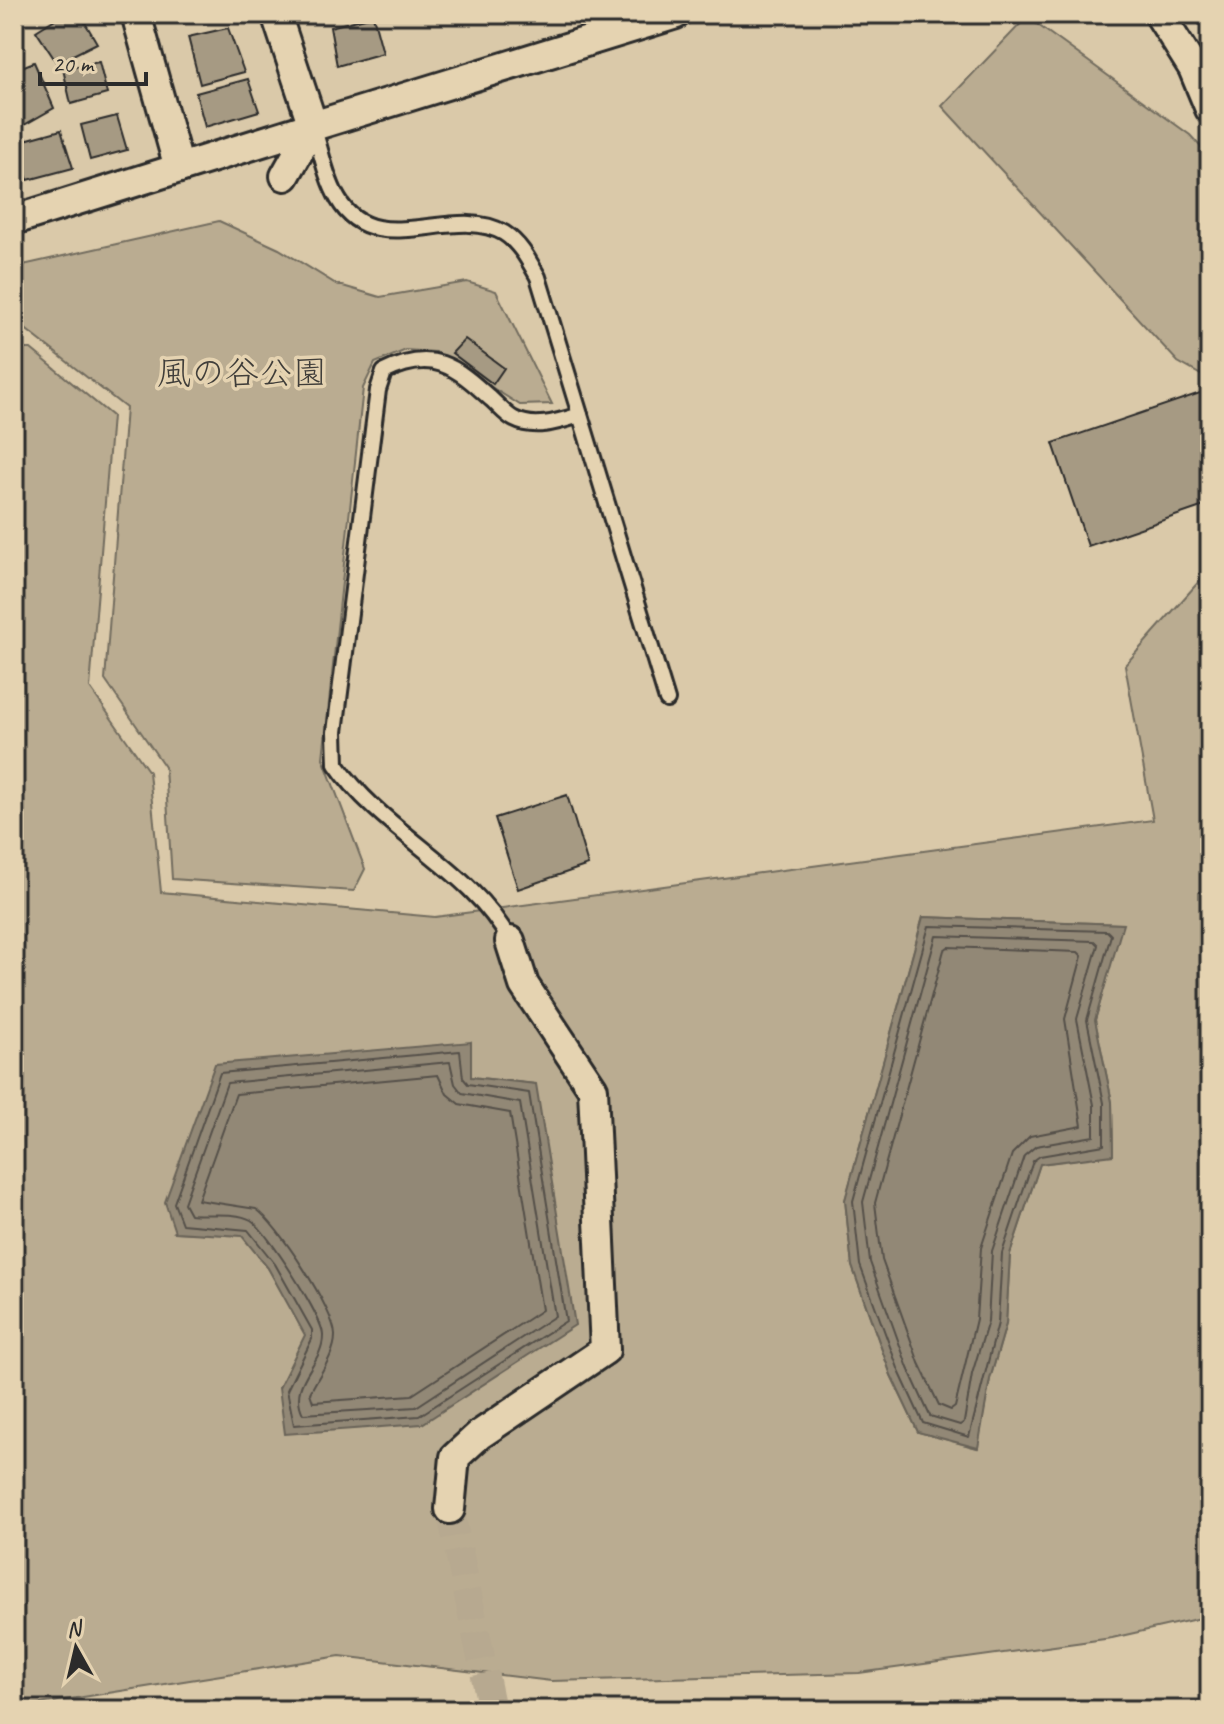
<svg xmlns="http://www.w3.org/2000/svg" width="1224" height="1724" viewBox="0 0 1224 1724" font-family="Caveat,'Klee One',sans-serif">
<rect width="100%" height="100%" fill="#dac9a9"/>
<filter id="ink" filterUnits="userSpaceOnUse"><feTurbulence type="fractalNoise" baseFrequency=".0125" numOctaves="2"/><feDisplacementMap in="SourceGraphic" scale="16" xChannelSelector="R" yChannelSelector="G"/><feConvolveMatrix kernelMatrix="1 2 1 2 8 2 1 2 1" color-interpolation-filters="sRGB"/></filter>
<g filter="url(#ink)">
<g fill="#baac91" stroke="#726c5e" stroke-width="2" fill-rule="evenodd">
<path d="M 1027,17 L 1190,135 L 1210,157 L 1210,380 L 1178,362 L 942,106 Z"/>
<path d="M 219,221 L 279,249 L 336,284 L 380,297 L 467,282 L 496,291 L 552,404 L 520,405 L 435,352 L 406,350 L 375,363 L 363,388 L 323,758 L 365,869 L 354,891 L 172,879 L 165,767 L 105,680 L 126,408 L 14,320 L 14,267 Z"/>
<path d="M 14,349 L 31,349 L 112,416 L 90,688 L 149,772 L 161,892 L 435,917 L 1153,820 L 1125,665 L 1210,569 L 1210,1616 L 1112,1638 L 859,1673 L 551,1681 L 340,1656 L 14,1708 ZM 923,917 L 1122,924 L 1095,1020 L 1112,1102 L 1113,1154 L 1040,1164 L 1010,1254 L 1006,1324 L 990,1379 L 977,1448 L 918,1432 L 891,1375 L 852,1266 L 845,1200 ZM 471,1042 L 471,1077 L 535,1084 L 279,1388 L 306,1335 L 268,1268 L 242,1235 L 175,1232 Z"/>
</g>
<g fill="#928876" stroke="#696358" stroke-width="2">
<path d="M 923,917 L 1123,924 L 1095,1020 L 1112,1102 L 1113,1155 L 1040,1164 L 1010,1254 L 1006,1324 L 990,1379 L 978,1448 L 918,1432 L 891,1375 L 852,1266 L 845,1200 Z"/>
<path d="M 471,1042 L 471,1077 L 536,1084 L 575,1325 L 422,1424 L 285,1434 L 279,1388 L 305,1335 L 268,1268 L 242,1236 L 175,1232 L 165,1202 L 215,1064 Z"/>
</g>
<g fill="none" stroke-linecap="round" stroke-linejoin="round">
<g stroke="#545049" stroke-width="2">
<path d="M 929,926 L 1107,931 L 1111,935 L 1087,1020 L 1104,1103 L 1104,1145 L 1040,1156 L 1033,1161 L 1002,1253 L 998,1323 L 969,1437 L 923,1423 L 899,1371 L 860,1265 L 853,1201 Z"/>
<path d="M 936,936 L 1094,941 L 1098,945 L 1077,1019 L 1094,1105 L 1094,1136 L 1036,1146 L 1024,1156 L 992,1251 L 988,1321 L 972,1374 L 964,1422 L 960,1425 L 930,1416 L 908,1368 L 870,1262 L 863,1202 Z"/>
<path d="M 948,947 L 1078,952 L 1082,956 L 1065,1019 L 1082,1126 L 1030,1136 L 1012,1154 L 981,1248 L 976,1319 L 955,1407 L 951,1410 L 939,1405 L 919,1363 L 882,1260 L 875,1203 L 944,950 Z"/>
<path d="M 460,1051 L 463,1078 L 468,1084 L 529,1093 L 566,1321 L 419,1416 L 294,1425 L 287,1390 L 312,1339 L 312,1330 L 275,1264 L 248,1230 L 182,1224 L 174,1203 L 220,1073 Z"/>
<path d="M 450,1062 L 455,1084 L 462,1093 L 520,1103 L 555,1316 L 416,1407 L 303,1414 C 287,1382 324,1364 323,1335 C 323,1318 266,1229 251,1220 C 236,1211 207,1216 190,1214 L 184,1203 L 227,1083 Z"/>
<path d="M 438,1075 L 447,1094 L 459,1104 L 510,1113 L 542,1310 L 412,1395 L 313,1402 L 310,1393 C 318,1376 335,1355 335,1336 C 336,1312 276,1222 256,1209 L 198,1200 L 236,1094 Z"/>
</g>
</g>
<g fill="#a69a83" stroke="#2b2b2b" stroke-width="2">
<path d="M 63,14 L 80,14 L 97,43 L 57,63 L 36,31 Z"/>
<path d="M 179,14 L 204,14 L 181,23 Z"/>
<path d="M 373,16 L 383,53 L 337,66 L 330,27 Z"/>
<path d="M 228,28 L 244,72 L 200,84 L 188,37 Z"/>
<path d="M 34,62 L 54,108 L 24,125 L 14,104 L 14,70 Z"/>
<path d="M 99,62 L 107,94 L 71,104 L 63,69 Z"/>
<path d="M 248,79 L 259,111 L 205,127 L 196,93 Z"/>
<path d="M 117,116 L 127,150 L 90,160 L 81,125 Z"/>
<path d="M 61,130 L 73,168 L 28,180 L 14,143 Z"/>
<path d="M 465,339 L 504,368 L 493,384 L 452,353 Z"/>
<path d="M 1203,392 L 1210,412 L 1210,504 L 1088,546 L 1053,443 Z"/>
<path d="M 567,795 L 588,865 L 518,889 L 495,818 Z"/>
</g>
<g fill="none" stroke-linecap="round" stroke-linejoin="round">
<path stroke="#b7a990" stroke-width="28" stroke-dasharray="28 14" stroke-linecap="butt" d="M 450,1509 L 492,1710"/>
<g stroke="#2b2b2b" stroke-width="20">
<g id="lane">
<path d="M 314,129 C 321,151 326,179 338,199 C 374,262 454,203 504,233 C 520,243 529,261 538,277 L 667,700"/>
<path d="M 510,941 C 471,868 383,833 336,764 L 335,732 L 378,390 L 384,372 C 432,348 454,365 491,399 C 498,405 506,415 514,419 C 535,430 560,421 580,415"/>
</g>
</g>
<g stroke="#2b2b2b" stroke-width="34">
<g id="street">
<path d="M 136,14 L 179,168"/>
<path d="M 276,14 L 313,126 L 676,14"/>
<path d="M 1159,14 L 1193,68 L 1210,109"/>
<path d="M 285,176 L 313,126"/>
<path d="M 14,220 L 313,126"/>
<path d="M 450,1509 L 455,1457 L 479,1435 L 605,1350 L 593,1089 L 524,985 L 510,941"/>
</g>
</g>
<use href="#lane" stroke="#e5d3b1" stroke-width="14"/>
<use href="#street" stroke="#e5d3b1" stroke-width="28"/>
</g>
</g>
<g text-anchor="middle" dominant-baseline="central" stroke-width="7" stroke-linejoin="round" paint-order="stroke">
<g font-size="34" fill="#403e3a" stroke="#e5d3b1">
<text x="242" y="372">風の谷公園</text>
</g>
</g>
<rect width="1224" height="1724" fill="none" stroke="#e5d3b1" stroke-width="48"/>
<rect x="24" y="24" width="1176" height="1676" fill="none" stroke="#2b2b2b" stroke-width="3" filter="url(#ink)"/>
<g transform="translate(76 1648) rotate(352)" stroke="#e5d3b1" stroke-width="6" paint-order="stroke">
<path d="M0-6L14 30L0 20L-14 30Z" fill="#2b2b2b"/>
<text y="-12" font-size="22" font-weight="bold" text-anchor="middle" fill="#2b2b2b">N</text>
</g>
<path d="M40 72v12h106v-12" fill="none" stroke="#2b2b2b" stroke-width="4"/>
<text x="52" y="72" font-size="24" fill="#2b2b2b" stroke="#e5d3b1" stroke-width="6" paint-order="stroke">20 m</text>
</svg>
